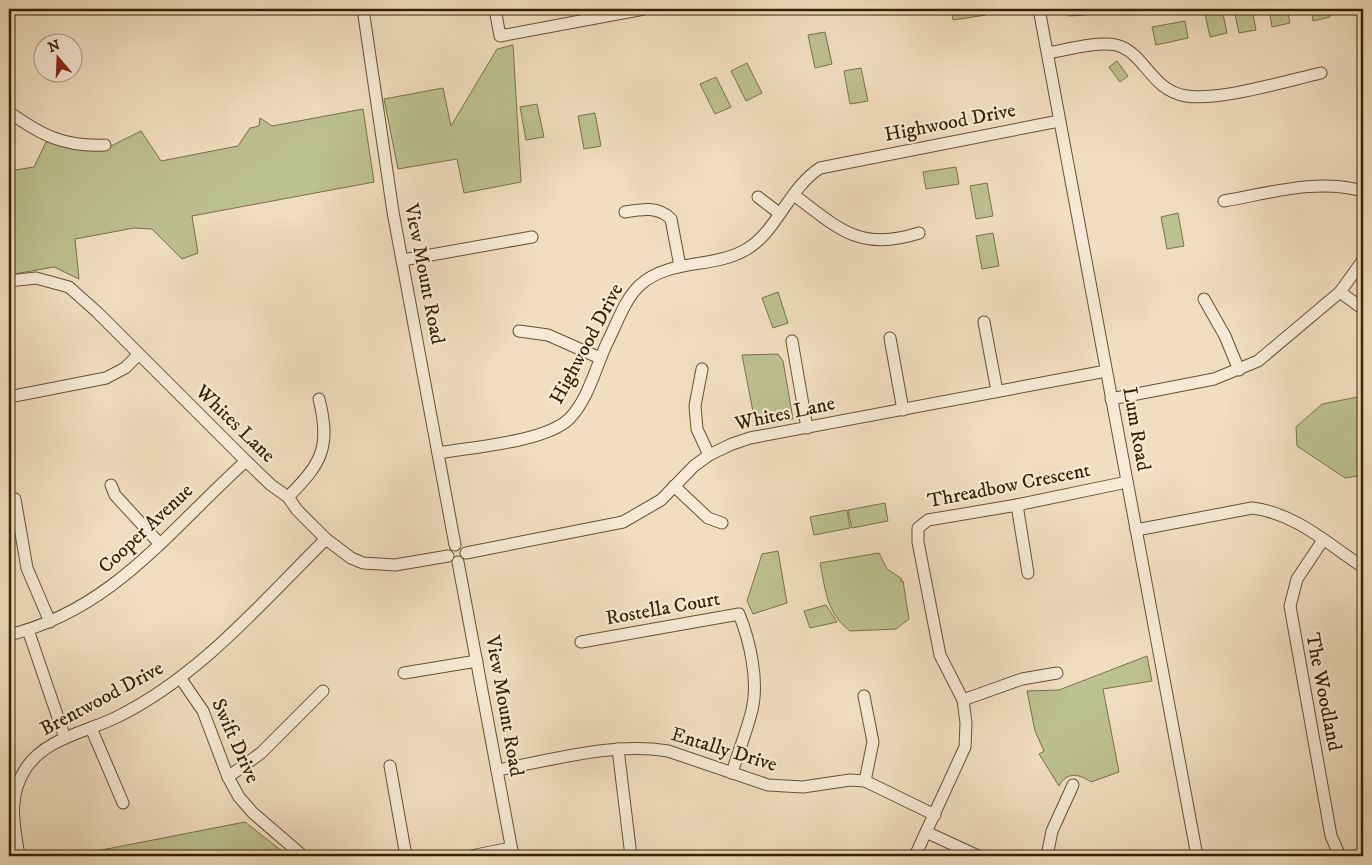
<svg xmlns="http://www.w3.org/2000/svg" width="1372" height="865" viewBox="0 0 1372 865" font-family="'IM FELL DW Pica',serif">
<rect width="100%" height="100%" fill="#f1dec0"/>
<filter id="stains"><feTurbulence type="fractalNoise" baseFrequency=".004" numOctaves="4"/><feColorMatrix values="0 0 0 0 .2 0 0 0 0 .09 0 0 0 0 .02 0 0 0 .5 -.17"/></filter>
<radialGradient id="worn" r=".72"><stop offset=".6" stop-color="#630" stop-opacity="0"/><stop offset="1" stop-color="#630" stop-opacity=".3"/></radialGradient>
<g fill="#bcc191" stroke="#7a7148">
<path d="M 951,9 L 985,9 L 986,15 L 953,20 Z"/>
<path d="M 1068,9 L 1086,9 L 1086,15 L 1068,16 Z"/>
<path d="M 1204,9 L 1222,9 L 1227,33 L 1210,37 Z"/>
<path d="M 1234,9 L 1252,9 L 1256,30 L 1239,33 Z"/>
<path d="M 1269,9 L 1287,9 L 1290,23 L 1272,27 Z"/>
<path d="M 1311,9 L 1328,9 L 1330,17 L 1313,21 Z"/>
<path d="M 1185,21 L 1188,38 L 1156,45 L 1152,27 Z"/>
<path d="M 825,32 L 832,64 L 815,68 L 808,35 Z"/>
<path d="M 513,45 L 521,182 L 464,193 L 457,159 L 398,169 L 384,99 L 443,88 L 451,126 L 497,49 Z"/>
<path d="M 1117,61 L 1128,76 L 1120,82 L 1109,67 Z"/>
<path d="M 747,63 L 762,93 L 746,101 L 731,71 Z"/>
<path d="M 861,68 L 868,101 L 850,104 L 844,71 Z"/>
<path d="M 716,77 L 731,107 L 715,114 L 700,84 Z"/>
<path d="M 537,104 L 544,137 L 526,140 L 520,107 Z"/>
<path d="M 363,109 L 374,182 L 192,216 L 198,253 L 182,259 L 152,229 L 134,228 L 75,239 L 79,279 L 54,267 L 9,275 L 9,171 L 34,167 L 46,142 L 88,148 L 111,146 L 141,131 L 161,161 L 238,146 L 250,128 L 259,126 L 260,118 L 272,126 Z"/>
<path d="M 595,113 L 601,146 L 584,149 L 578,116 Z"/>
<path d="M 956,167 L 959,184 L 926,189 L 923,172 Z"/>
<path d="M 987,183 L 993,216 L 976,219 L 970,186 Z"/>
<path d="M 1178,213 L 1184,246 L 1167,249 L 1161,217 Z"/>
<path d="M 993,233 L 999,266 L 982,269 L 976,236 Z"/>
<path d="M 778,292 L 788,323 L 773,328 L 762,298 Z"/>
<path d="M 778,354 L 783,361 L 793,419 L 756,427 L 742,355 Z"/>
<path d="M 1363,396 L 1363,475 L 1345,478 L 1297,446 L 1296,427 L 1322,404 Z"/>
<path d="M 885,503 L 888,521 L 852,528 L 848,510 Z"/>
<path d="M 847,510 L 850,528 L 814,535 L 810,517 Z"/>
<path d="M 778,551 L 787,603 L 753,614 L 747,601 L 762,554 Z"/>
<path d="M 879,553 L 887,569 L 902,579 L 900,581 L 903,581 L 909,619 L 896,629 L 850,631 C 826,612 826,592 820,563 Z"/>
<path d="M 826,605 L 837,622 L 810,628 L 804,611 Z"/>
<path d="M 1147,656 L 1152,681 L 1103,689 L 1119,772 L 1091,782 C 1079,774 1067,771 1059,786 L 1039,754 L 1044,751 L 1035,731 L 1027,691 L 1059,690 Z"/>
<path d="M 245,822 L 288,856 L 71,856 Z"/>
</g>
<g fill="none" stroke-linecap="round" stroke-linejoin="round">
<g stroke="#665030" stroke-width="13">
<g id="minor">
<path d="M 363,9 L 393,212 L 455,545"/>
<path d="M 495,9 L 500,36 L 644,9"/>
<path d="M 1039,9 L 1197,856"/>
<path d="M 1048,53 C 1066,50 1098,41 1116,45 C 1145,52 1150,90 1186,96 C 1220,101 1286,81 1321,73"/>
<path d="M 9,112 C 41,135 64,147 105,145"/>
<path d="M 794,195 C 839,229 860,252 919,233"/>
<path d="M 758,197 L 779,213"/>
<path d="M 1224,201 C 1270,193 1317,178 1363,191"/>
<path d="M 625,212 C 642,209 658,206 671,219 L 680,266"/>
<path d="M 403,260 L 532,237"/>
<path d="M 9,281 L 36,278 L 69,287 L 97,312 L 246,461 L 271,485 L 288,497 L 297,510 L 326,539 L 351,558 L 363,563 L 395,565 L 448,556"/>
<path d="M 1340,292 L 1363,309"/>
<path d="M 1204,299 L 1225,336 L 1239,370"/>
<path d="M 984,322 L 997,391"/>
<path d="M 519,331 L 548,335 L 600,358"/>
<path d="M 890,338 L 903,410"/>
<path d="M 792,341 L 807,428"/>
<path d="M 702,369 L 695,406 L 697,429 L 709,455"/>
<path d="M 9,397 L 106,378 L 125,368 L 138,355"/>
<path d="M 1111,399 L 1214,379 L 1258,361 L 1340,292 L 1363,260"/>
<path d="M 438,453 C 472,447 545,442 569,419 C 589,399 596,365 608,341 C 617,323 625,299 640,285 C 670,258 714,269 747,249 C 777,231 789,188 820,168 L 1059,121"/>
<path d="M 111,485 L 115,495 L 160,544"/>
<path d="M 674,486 L 708,518 L 722,523"/>
<path d="M 288,497 C 322,463 331,447 319,399"/>
<path d="M 15,499 L 27,568 L 50,622"/>
<path d="M 1017,505 L 1028,573"/>
<path d="M 1136,530 L 1252,508 C 1295,513 1328,544 1363,567"/>
<path d="M 1323,540 L 1297,579 L 1290,606 L 1331,836 L 1340,856"/>
<path d="M 466,553 L 623,522 L 661,500 L 694,466 L 709,455 L 732,444 L 750,438 L 1106,371"/>
<path d="M 458,562 L 513,856"/>
<path d="M 28,630 L 65,738"/>
<path d="M 9,635 C 114,609 169,530 246,461"/>
<path d="M 581,642 L 739,614 C 750,641 759,681 752,710 C 747,731 738,752 732,773"/>
<path d="M 404,673 L 477,661"/>
<path d="M 181,679 L 203,711 L 228,777 L 239,797 L 253,813 L 303,856"/>
<path d="M 864,696 L 873,742 L 865,781"/>
<path d="M 963,700 L 1022,679 L 1057,673"/>
<path d="M 91,728 L 123,803"/>
<path d="M 618,749 L 631,856"/>
<path d="M 390,766 L 406,856"/>
<path d="M 497,770 C 553,760 612,742 668,751 L 768,785 L 803,787 L 850,780 L 865,781 L 935,815"/>
<path d="M 228,777 L 261,753 L 323,691"/>
<path d="M 926,832 L 978,856"/>
<path d="M 19,856 C 14,825 7,797 26,768 C 46,738 87,732 117,717 C 200,676 261,603 326,539"/>
<path d="M 471,856 L 511,848"/>
<path d="M 915,856 L 965,747 L 966,723 L 963,700 L 940,655 L 918,542 L 918,528 L 928,520 L 1017,505 L 1127,482"/>
<path d="M 1047,856 L 1052,831 L 1073,785"/>
</g>
</g>
<use href="#minor" stroke="#f6ead6" stroke-width="11"/>
</g>
<g text-anchor="middle" dominant-baseline="central" stroke-width="4.5" stroke-linejoin="round" paint-order="stroke">
<g font-size="20" fill="#372100" stroke="#f6ead6">
<text transform="translate(950 123) rotate(-11)">Highwood Drive</text>
<text transform="translate(424 274) rotate(79)">View Mount Road</text>
<text transform="translate(587 344) rotate(-62)">Highwood Drive</text>
<text transform="translate(785 414) rotate(-12)">Whites Lane</text>
<text transform="translate(235 424) rotate(44)">Whites Lane</text>
<text transform="translate(1136 429) rotate(80)">Lum Road</text>
<text transform="translate(1009 486) rotate(-11)">Threadbow Crescent</text>
<text transform="translate(146 529) rotate(-43)">Cooper Avenue</text>
<text transform="translate(663 609) rotate(-10)">Rostella Court</text>
<text transform="translate(1323 692) rotate(79)">The Woodland</text>
<text transform="translate(102 699) rotate(-28)">Brentwood Drive</text>
<text transform="translate(504 706) rotate(80)">View Mount Road</text>
<text transform="translate(235 741) rotate(66)">Swift Drive</text>
<text transform="translate(724 750) rotate(17)">Entally Drive</text>
</g>
</g>
<rect width="1372" height="865" fill="none" stroke="#f1dec0" stroke-width="30"/>
<rect x="10" y="10" width="1352" height="845" fill="none" stroke="#372100" stroke-width="2.5"/>
<rect x="15" y="15" width="1342" height="835" fill="none" stroke="#372100"/>
<g transform="translate(58 58) rotate(341)"><circle r="24" fill="#f6ead6" stroke="#aa9a80"/>
<path d="M0-4L9 19L0 12L-9 19Z" fill="#8f2418"/>
<text y="-8" font-size="14" font-weight="bold" text-anchor="middle" fill="#372100">N</text>
</g>
<rect width="100%" height="100%" filter="url(#stains)"/>
<rect width="100%" height="100%" fill="url(#worn)"/>
</svg>
